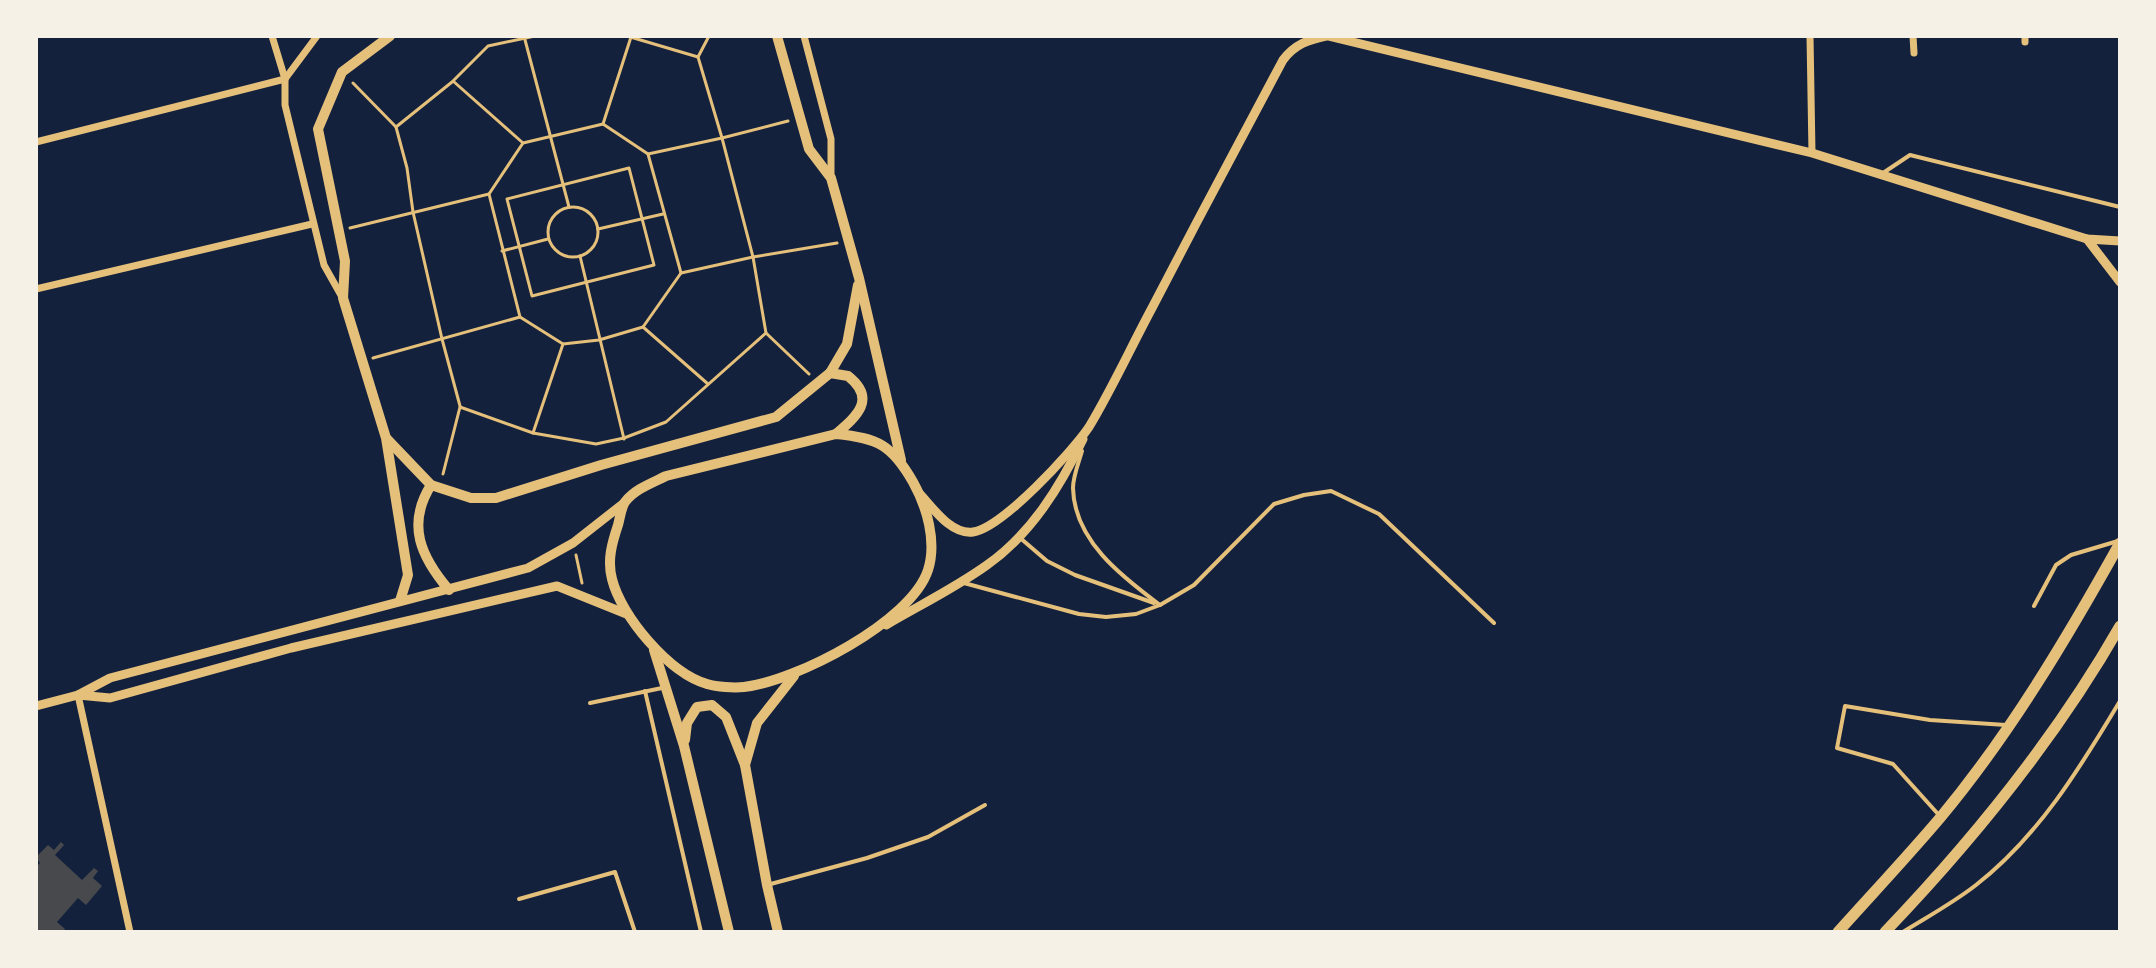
<svg xmlns="http://www.w3.org/2000/svg" width="2156" height="968" viewBox="0 0 2156 968" font-family="'PT Sans',sans-serif">
<rect width="100%" height="100%" fill="#14213d"/>
<path fill="#48494c" d="M 61,842 L 64,845 L 55,855 L 82,880 L 94,868 L 98,871 L 93,878 L 102,886 L 86,905 L 78,898 L 57,922 L 65,929 L 63,932 L 36,932 L 36,867 L 40,863 L 36,857 L 48,845 L 54,850 Z"/>
<g fill="none" stroke-linecap="round" stroke-linejoin="round">
<g stroke="#e5c07b" stroke-width="3">
<path d="M 524,36 L 569,207"/>
<path d="M 627,36 L 698,57 L 709,36"/>
<path d="M 353,83 L 396,127 L 407,168 L 413,212 L 442,339 L 460,406"/>
<path d="M 603,124 L 631,37"/>
<path d="M 396,127 L 452,82"/>
<path d="M 523,143 L 453,81 L 488,46 L 535,36"/>
<path d="M 648,154 L 722,138 L 698,57"/>
<path d="M 629,168 L 654,265 L 532,296 L 507,199 Z"/>
<path d="M 489,194 L 523,143 L 603,124 L 648,154 L 681,273 L 643,327"/>
<circle cx="573" cy="232" r="25"/>
<path d="M 350,228 L 489,194 L 520,317 L 563,344"/>
<path d="M 598,229 L 663,214"/>
<path d="M 502,251 L 548,239"/>
<path d="M 580,256 L 624,439"/>
<path d="M 681,273 L 753,257 L 837,243"/>
<path d="M 766,333 L 753,257 L 722,138 L 788,121"/>
<path d="M 373,358 L 520,317"/>
<path d="M 533,433 L 563,344 L 599,340 L 643,327 L 708,384"/>
<path d="M 443,474 L 460,407 L 533,433 L 596,444 L 624,438 L 666,422 L 766,333 L 809,374"/>
<path d="M 576,555 L 582,583"/>
</g>
<g stroke="#e5c07b" stroke-width="4">
<path d="M 1883,173 L 1910,155 L 2120,207"/>
<path d="M 1082,451 C 1079,462 1073,476 1073,488 C 1074,540 1121,576 1160,605"/>
<path d="M 1019,537 L 1047,561 L 1075,575 L 1154,603"/>
<path d="M 964,583 L 1079,614 L 1106,617 L 1136,614 L 1160,605 L 1194,585 L 1274,504 L 1304,495 L 1331,491 L 1379,514 L 1494,623"/>
<path d="M 2034,606 L 2056,565 L 2071,555 L 2118,541"/>
<path d="M 645,691 L 701,932"/>
<path d="M 590,703 L 662,688"/>
<path d="M 1938,814 L 1893,764 L 1837,748 L 1845,706 L 1930,720 L 2006,725"/>
<path d="M 767,885 L 867,858 L 928,837 L 985,805"/>
<path d="M 519,899 L 615,872 L 635,932"/>
<path d="M 1903,932 C 1927,917 1953,903 1976,885 C 2038,837 2080,768 2120,701"/>
</g>
<g stroke="#e5c07b" stroke-width="7">
<path d="M 317,36 L 285,79 L 285,105 L 324,265 L 342,297"/>
<path d="M 804,36 L 831,139 L 831,176"/>
<path d="M 1810,36 L 1812,153"/>
<path d="M 1913,36 L 1914,53"/>
<path d="M 2025,36 L 2025,42"/>
<path d="M 36,142 L 285,79 L 272,36"/>
<path d="M 36,289 L 312,224"/>
<path d="M 78,695 L 130,932"/>
</g>
<g stroke="#e5c07b" stroke-width="9">
<path d="M 1328,36 L 1812,153 L 2087,239 L 2120,241"/>
<path d="M 2087,239 L 2120,282"/>
<path d="M 920,494 C 933,508 951,535 973,532 C 1002,528 1072,452 1089,427 C 1112,389 1131,347 1152,308 C 1195,225 1239,142 1283,60 C 1295,44 1308,40 1326,36"/>
<path d="M 886,625 C 920,605 955,588 987,565 C 1031,534 1060,487 1083,439"/>
<path d="M 78,695 L 110,698 L 291,648 L 557,586 L 629,615"/>
<path d="M 36,706 L 78,695 L 110,678 L 528,568 L 573,543 L 624,503"/>
</g>
<g stroke="#e5c07b" stroke-width="10">
<path d="M 390,36 L 342,72 L 318,129 L 345,261 L 343,298 L 386,438 L 408,575 L 400,601"/>
<path d="M 777,36 L 809,149 L 831,178 L 859,278 L 901,460"/>
<path d="M 830,373 L 847,344 L 858,285"/>
<path d="M 836,434 C 878,438 892,445 913,482 C 927,507 937,542 928,570 C 911,622 796,681 744,687 C 734,688 717,687 707,684 C 669,673 621,616 612,579 C 607,560 612,543 618,525 C 620,518 621,508 625,502 C 635,489 652,483 666,476 Z"/>
<path d="M 387,439 L 431,485 L 471,498 L 496,498 L 601,465 L 776,417 L 830,373 L 848,376 C 877,399 857,416 836,434"/>
<path d="M 431,485 C 406,525 421,557 449,590"/>
<path d="M 654,650 L 684,746 L 729,932"/>
<path d="M 685,740 L 687,723 L 697,707 L 712,705 L 726,717 L 745,765"/>
<path d="M 778,932 L 767,885 L 745,765 L 757,723 L 794,676"/>
</g>
<g stroke="#e5c07b" stroke-width="11">
<path d="M 1838,932 C 1872,894 1907,857 1940,818 C 2010,734 2067,638 2120,543"/>
<path d="M 1885,932 C 1974,839 2056,738 2120,626"/>
</g>
</g>
<rect width="2156" height="968" fill="none" stroke="#f6f1e7" stroke-width="76"/>
</svg>
